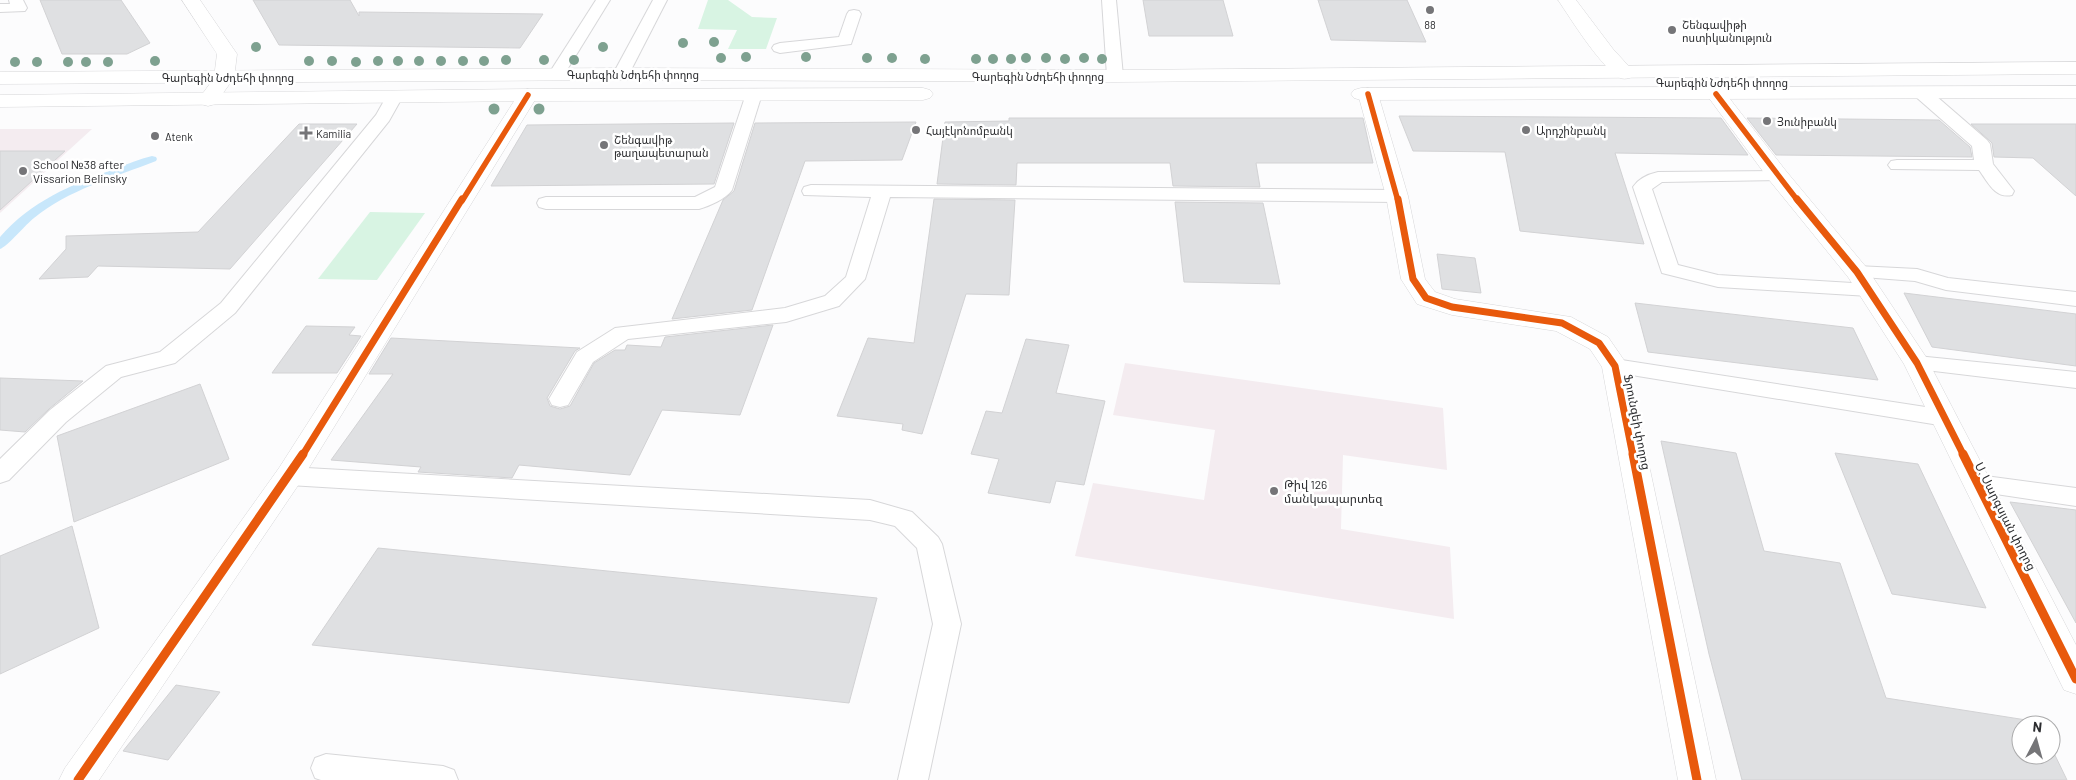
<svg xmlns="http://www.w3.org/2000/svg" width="2076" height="780" viewBox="0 0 2076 780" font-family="Barlow,'Noto Sans Armenian',sans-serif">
<rect width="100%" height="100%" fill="#fcfcfd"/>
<g fill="#f4ecf0">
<path d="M 0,129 L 92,129 L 0,213 Z"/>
<path d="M 1125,363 L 1443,408 L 1447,470 L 1343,455 L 1341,529 L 1450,547 L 1454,619 L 1075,556 L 1093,483 L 1204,500 L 1215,430 L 1113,415 Z"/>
</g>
<g fill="#d8f4e3">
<path d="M 708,0 L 728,0 L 752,17 L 777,18 L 766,49 L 728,49 L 737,30 L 698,29 Z"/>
<path d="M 370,212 L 425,213 L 377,280 L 318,279 Z"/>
</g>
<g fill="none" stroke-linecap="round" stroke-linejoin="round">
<path fill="#c8e7fb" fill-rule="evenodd" d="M 152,156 L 156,157 L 157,159 L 156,161 C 115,177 68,190 34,218 C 26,224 7,247 0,249 L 0,237 C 30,202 72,184 115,169 C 127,164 140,159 152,156 Z"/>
</g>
<g fill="#dfe0e2" stroke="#d2d2d4">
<path d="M 40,0 L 121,0 L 150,43 L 127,54 L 62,54 Z"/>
<path d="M 253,0 L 350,0 L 359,16 L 359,12 L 543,14 L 520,48 L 279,45 Z"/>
<path d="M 1143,0 L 1223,0 L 1233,36 L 1149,36 Z"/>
<path d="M 1318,0 L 1407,0 L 1426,42 L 1331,40 Z"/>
<path d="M 1399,116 L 1721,118 L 1748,155 L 1615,153 L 1644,244 L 1520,231 L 1505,152 L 1413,151 Z"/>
<path d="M 1009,118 L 1363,118 L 1373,163 L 1256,163 L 1260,187 L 1173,186 L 1170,163 L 1017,163 L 1016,185 L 937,184 L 945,122 L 1009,121 Z"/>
<path d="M 1747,118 L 1939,120 L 1970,147 L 1972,157 L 1776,155 Z"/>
<path d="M 916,122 L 902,160 L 805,161 L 752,310 L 672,319 L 723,200 L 734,191 L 755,123 Z"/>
<path d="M 734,123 L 714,184 L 491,186 L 527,125 Z"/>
<path d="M 299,124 L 357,124 L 230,269 L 98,266 L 88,277 L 39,279 L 66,249 L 66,236 L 198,232 Z"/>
<path d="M 1971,124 L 2076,124 L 2076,196 L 2033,158 L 1994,157 L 1992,143 Z"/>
<path d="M 0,151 L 65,151 L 0,210 Z"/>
<path d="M 934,199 L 1015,200 L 1009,295 L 966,294 L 922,434 L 902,430 L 903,424 L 837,416 L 868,338 L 914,343 Z"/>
<path d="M 1175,202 L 1263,203 L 1280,284 L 1184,282 Z"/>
<path d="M 1437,254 L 1475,258 L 1481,293 L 1442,289 Z"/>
<path d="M 1904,293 L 2076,314 L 2076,366 L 1932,347 Z"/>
<path d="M 1635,303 L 1853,328 L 1878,380 L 1648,352 Z"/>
<path d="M 773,325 L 740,415 L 662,410 L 630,475 L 519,465 L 512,478 L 418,472 L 421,467 L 331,460 L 393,374 L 369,374 L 391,338 L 580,348 L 575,351 L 547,398 L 550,406 L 560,409 L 570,406 L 594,363 L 615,350 L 625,350 L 627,345 L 661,347 L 665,337 Z"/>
<path d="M 306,326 L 355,327 L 349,335 L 361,336 L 337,373 L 272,373 Z"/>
<path d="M 1026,339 L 1069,345 L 1056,393 L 1105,401 L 1084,485 L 1056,481 L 1050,503 L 988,493 L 999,459 L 971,454 L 986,411 L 1002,413 Z"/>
<path d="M 0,378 L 83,381 L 49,409 L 25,432 L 0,430 Z"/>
<path d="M 200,384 L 229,459 L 74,522 L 57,436 Z"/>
<path d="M 1661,441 L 1736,453 L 1764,551 L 1840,563 L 1886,698 L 2039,722 L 2041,725 L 2021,725 L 2021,755 L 2051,755 L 2051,747 L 2067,780 L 1742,780 L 1709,654 Z"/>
<path d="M 1835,453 L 1918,464 L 1986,608 L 1892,594 Z"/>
<path d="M 2010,502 L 2076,510 L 2076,623 Z"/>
<path d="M 72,526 L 99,628 L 0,674 L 0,556 Z"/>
<path d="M 378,548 L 877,598 L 849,703 L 312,645 Z"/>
<path d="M 176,685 L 220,692 L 168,760 L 123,751 Z"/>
</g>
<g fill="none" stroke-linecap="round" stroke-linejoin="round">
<g stroke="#d7d7d9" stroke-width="2">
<g id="lane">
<path d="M 9,0 L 23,0 L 27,8 L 25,11 L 0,12 L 0,4 L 10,4 Z"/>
<path d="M 596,0 L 610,0 L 562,78 L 550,78 L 548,75 Z"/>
<path d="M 653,0 L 667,0 L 629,74 L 627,77 L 615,77 L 613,74 Z"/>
<path d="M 1102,0 L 1116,0 L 1123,76 L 1121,79 L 1109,79 L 1107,76 Z"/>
<path d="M 854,10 L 859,11 L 861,14 L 851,44 L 780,53 L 774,51 L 772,48 L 774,45 L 780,43 L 839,37 L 847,14 L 849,11 Z"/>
<path d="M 1922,88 L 1928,89 L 1987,140 L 1990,144 L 1993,164 L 2014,191 L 2012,195 C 1995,199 1988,182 1979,170 L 1891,169 L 1888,165 L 1891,161 L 1897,160 L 1974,160 L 1972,146 L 1916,97 L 1914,93 L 1916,89 Z"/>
<path d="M 754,89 L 760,90 L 762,94 L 732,190 C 726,199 709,206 699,209 L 546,209 L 539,207 L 537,203 L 539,199 L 546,197 L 695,197 L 715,187 L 746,94 L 748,90 Z"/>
<path d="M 395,91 L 401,92 L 403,96 L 389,121 L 235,313 L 175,363 L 121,377 L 66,422 L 9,480 L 0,483 L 0,459 L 50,410 L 106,366 L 160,352 L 221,303 L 376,115 L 389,92 Z"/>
<path d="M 1778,171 L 1784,172 L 1787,176 L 1784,180 L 1662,182 L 1652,189 L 1678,265 L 1718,275 L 1869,284 L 1876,285 L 1879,290 L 1876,295 L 1869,296 L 1718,287 L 1662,273 L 1633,187 C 1638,179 1649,174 1658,172 Z"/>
<path d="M 811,185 L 1397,190 L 1404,192 L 1406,196 L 1404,200 L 1397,202 L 890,197 L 865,279 L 839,306 L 786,322 L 628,339 L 593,362 L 568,405 L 560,407 L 552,405 L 549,399 L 577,352 L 615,328 L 785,308 L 825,296 L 846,277 L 871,197 L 804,195 L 802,191 L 804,187 Z"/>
<path d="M 1857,266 L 1917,269 L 1948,278 L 2076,292 L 2076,306 L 1946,290 L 1915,281 L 1850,276 L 1847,272 L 1850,268 Z"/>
<path d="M 1917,356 L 2076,372 L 2076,388 L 1909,368 L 1906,363 L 1909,358 Z"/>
<path d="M 1615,359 L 1945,410 L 1953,412 L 1957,418 L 1953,424 L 1945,426 L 1607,371 L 1604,366 L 1607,361 Z"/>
<path d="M 289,467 L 870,500 L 912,512 L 938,537 L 942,544 L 961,624 L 928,780 L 898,780 L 933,624 L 917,548 L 895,526 L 870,520 L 289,485 L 280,482 L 277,476 L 280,470 Z"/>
<path d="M 1978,475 L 2076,488 L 2076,506 L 1969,490 L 1966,484 L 1969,478 Z"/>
<path d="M 326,754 L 443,766 L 454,770 L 458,780 L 321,780 L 315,778 L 311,768 L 315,758 Z"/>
</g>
</g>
<g stroke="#d7d7d9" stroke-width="1">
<g id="street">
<path d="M 1558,0 L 1576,0 L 1613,49 L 1635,73 L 1632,77 C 1627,79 1622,80 1617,76 C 1596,60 1573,22 1558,0 Z"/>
<path d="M 1368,88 L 1375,90 L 1378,94 L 1408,196 L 1425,279 L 1435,292 L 1455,299 L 1571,317 L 1608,337 L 1628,366 L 1716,780 L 1678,780 L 1602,367 L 1590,349 L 1556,331 L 1452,315 L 1417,304 L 1401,279 L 1386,196 L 1358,94 L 1361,90 Z"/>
<path d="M 1716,88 L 1723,90 L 1786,171 L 1866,267 L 1926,357 L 2076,645 L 2076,694 L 2064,690 L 1904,364 L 1848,277 L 1770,181 L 1706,94 L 1709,90 Z"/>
<path d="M 528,89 L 535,91 L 538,95 L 299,484 L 99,780 L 59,780 L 65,768 L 279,468 L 518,95 L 521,91 Z"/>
</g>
</g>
<g stroke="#d7d7d9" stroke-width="1">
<path id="secondary" d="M 182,0 L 200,0 L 237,54 L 234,78 L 215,104 L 208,106 L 201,104 L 198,100 L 214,78 L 217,54 Z"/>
</g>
<g stroke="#d7d7d9" stroke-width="1">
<g id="primary">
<path d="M 2076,62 L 2076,74 L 1115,82 L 621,80 L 0,84 L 0,72 L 621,68 L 1115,70 Z"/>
<path d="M 2076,86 L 2076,98 L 1361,100 L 1354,98 L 1351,94 L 1354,90 L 1361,88 Z"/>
<path d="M 923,88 L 930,90 L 933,94 L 930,98 L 923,100 L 528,101 L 0,107 L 0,95 L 528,89 Z"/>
</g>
</g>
<use href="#lane" fill="#fff" fill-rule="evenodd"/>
<use href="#street" fill="#fff" fill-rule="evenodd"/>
<use href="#secondary" fill="#fff" fill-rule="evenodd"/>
<use href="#primary" fill="#fff" fill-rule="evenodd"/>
<g stroke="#fff" stroke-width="8">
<g id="cycleway-far2">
<path d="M 1368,94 L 1398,201"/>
<path d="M 1716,94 L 1798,201"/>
<path d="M 462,201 L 528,95"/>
</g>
</g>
<g stroke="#fff" stroke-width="10">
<g id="cycleway-far1">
<path d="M 1398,199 L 1413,279 L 1426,298 L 1452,307 L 1562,323 L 1599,343 L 1615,366 L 1633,456"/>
<path d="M 1797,199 L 1857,272 L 1917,363 L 1964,456"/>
<path d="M 302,456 L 462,199"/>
</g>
</g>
<g stroke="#fff" stroke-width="12">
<g id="cycleway">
<path d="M 1633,454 L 1697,780"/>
<path d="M 1963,454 L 2076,679"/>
<path d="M 78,780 L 303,454"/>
</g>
</g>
<use href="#cycleway-far2" stroke="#e8590c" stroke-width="5.5"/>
<use href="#cycleway-far1" stroke="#e8590c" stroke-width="7"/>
<use href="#cycleway" stroke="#e8590c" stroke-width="9"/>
</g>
<g fill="#7ea190">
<circle cx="714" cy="42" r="5"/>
<circle cx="683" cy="43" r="5"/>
<circle cx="256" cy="47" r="5"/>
<circle cx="603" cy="47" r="5"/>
<circle cx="746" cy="57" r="5"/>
<circle cx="806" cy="57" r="5"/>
<circle cx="721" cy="58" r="5"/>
<circle cx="867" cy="58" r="5"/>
<circle cx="892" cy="58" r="5"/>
<circle cx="1026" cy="58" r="5"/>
<circle cx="1046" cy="58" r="5"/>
<circle cx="1084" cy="58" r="5"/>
<circle cx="925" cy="59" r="5"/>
<circle cx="976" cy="59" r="5"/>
<circle cx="993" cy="59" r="5"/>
<circle cx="1011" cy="59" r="5"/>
<circle cx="1065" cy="59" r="5"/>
<circle cx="1102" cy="59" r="5"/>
<circle cx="506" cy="60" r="5"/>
<circle cx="544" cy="60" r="5"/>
<circle cx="574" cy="60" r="5"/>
<circle cx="155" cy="61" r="5"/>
<circle cx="309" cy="61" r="5"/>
<circle cx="332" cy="61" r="5"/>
<circle cx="378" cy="61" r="5"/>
<circle cx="398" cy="61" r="5"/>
<circle cx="419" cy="61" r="5"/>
<circle cx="441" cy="61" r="5"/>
<circle cx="463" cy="61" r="5"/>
<circle cx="484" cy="61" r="5"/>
<circle cx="15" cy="62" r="5"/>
<circle cx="37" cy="62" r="5"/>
<circle cx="68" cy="62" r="5"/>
<circle cx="86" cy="62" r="5"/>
<circle cx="108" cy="62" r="5"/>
<circle cx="356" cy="62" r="5"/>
<circle cx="494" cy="109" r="5.5"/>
<circle cx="539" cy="109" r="5.5"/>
</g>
<g fill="#757578" stroke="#fff" stroke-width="2">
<circle cx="1430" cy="10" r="5"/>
<circle cx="1672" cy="30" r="5"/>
<circle cx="1767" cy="121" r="5"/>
<circle cx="916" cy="130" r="5"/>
<circle cx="1526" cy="130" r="5"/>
<path d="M303.5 125.5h5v5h5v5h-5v5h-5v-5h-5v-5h5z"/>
<circle cx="155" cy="136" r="5"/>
<circle cx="604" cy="145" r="5"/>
<circle cx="23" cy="171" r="5"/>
<circle cx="1274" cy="491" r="5"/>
</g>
<g text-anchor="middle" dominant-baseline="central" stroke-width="5" stroke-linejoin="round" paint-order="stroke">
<g font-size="11" fill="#2c2d30" stroke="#fff" text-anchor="start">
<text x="1430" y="24" text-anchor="middle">88</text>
<text x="1682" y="24">Շենգավիթի<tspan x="1682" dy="13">ոստիկանություն</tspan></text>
<text x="1777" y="121">Յունիբանկ</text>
<text x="926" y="130">Հայէկոնոմբանկ</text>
<text x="1536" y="130">Արդշինբանկ</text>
<text x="316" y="133">Kamilia</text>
<text x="165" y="136">Atenk</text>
<text x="614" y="139">Շենգավիթ<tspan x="614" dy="13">թաղապետարան</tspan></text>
</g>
<g font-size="11" fill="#2c2d30" stroke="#fff">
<text x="633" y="74">Գարեգին Նժդեհի փողոց</text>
<text x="1038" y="76">Գարեգին Նժդեհի փողոց</text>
<text x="228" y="77">Գարեգին Նժդեհի փողոց</text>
<text x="1722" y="82">Գարեգին Նժդեհի փողոց</text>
</g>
<g font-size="12" fill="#2c2d30" stroke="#fff" text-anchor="start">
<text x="33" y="164">School №38 after<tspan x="33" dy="14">Vissarion Belinsky</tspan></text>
<text x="1284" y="484">Թիվ 126<tspan x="1284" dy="14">մանկապարտեզ</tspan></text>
</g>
<g font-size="12" fill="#2c2d30" stroke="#fff">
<text transform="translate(1638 422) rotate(79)">Ֆրունզեի փողոց</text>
<text transform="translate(2006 516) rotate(63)">Ս. Սարգսյան փողոց</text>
</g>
</g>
<g transform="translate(2036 740) rotate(6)"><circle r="24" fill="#ffffff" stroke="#ababac"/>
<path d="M0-4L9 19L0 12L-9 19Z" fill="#757578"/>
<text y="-8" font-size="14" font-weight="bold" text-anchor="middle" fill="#2c2d30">N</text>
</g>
</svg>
